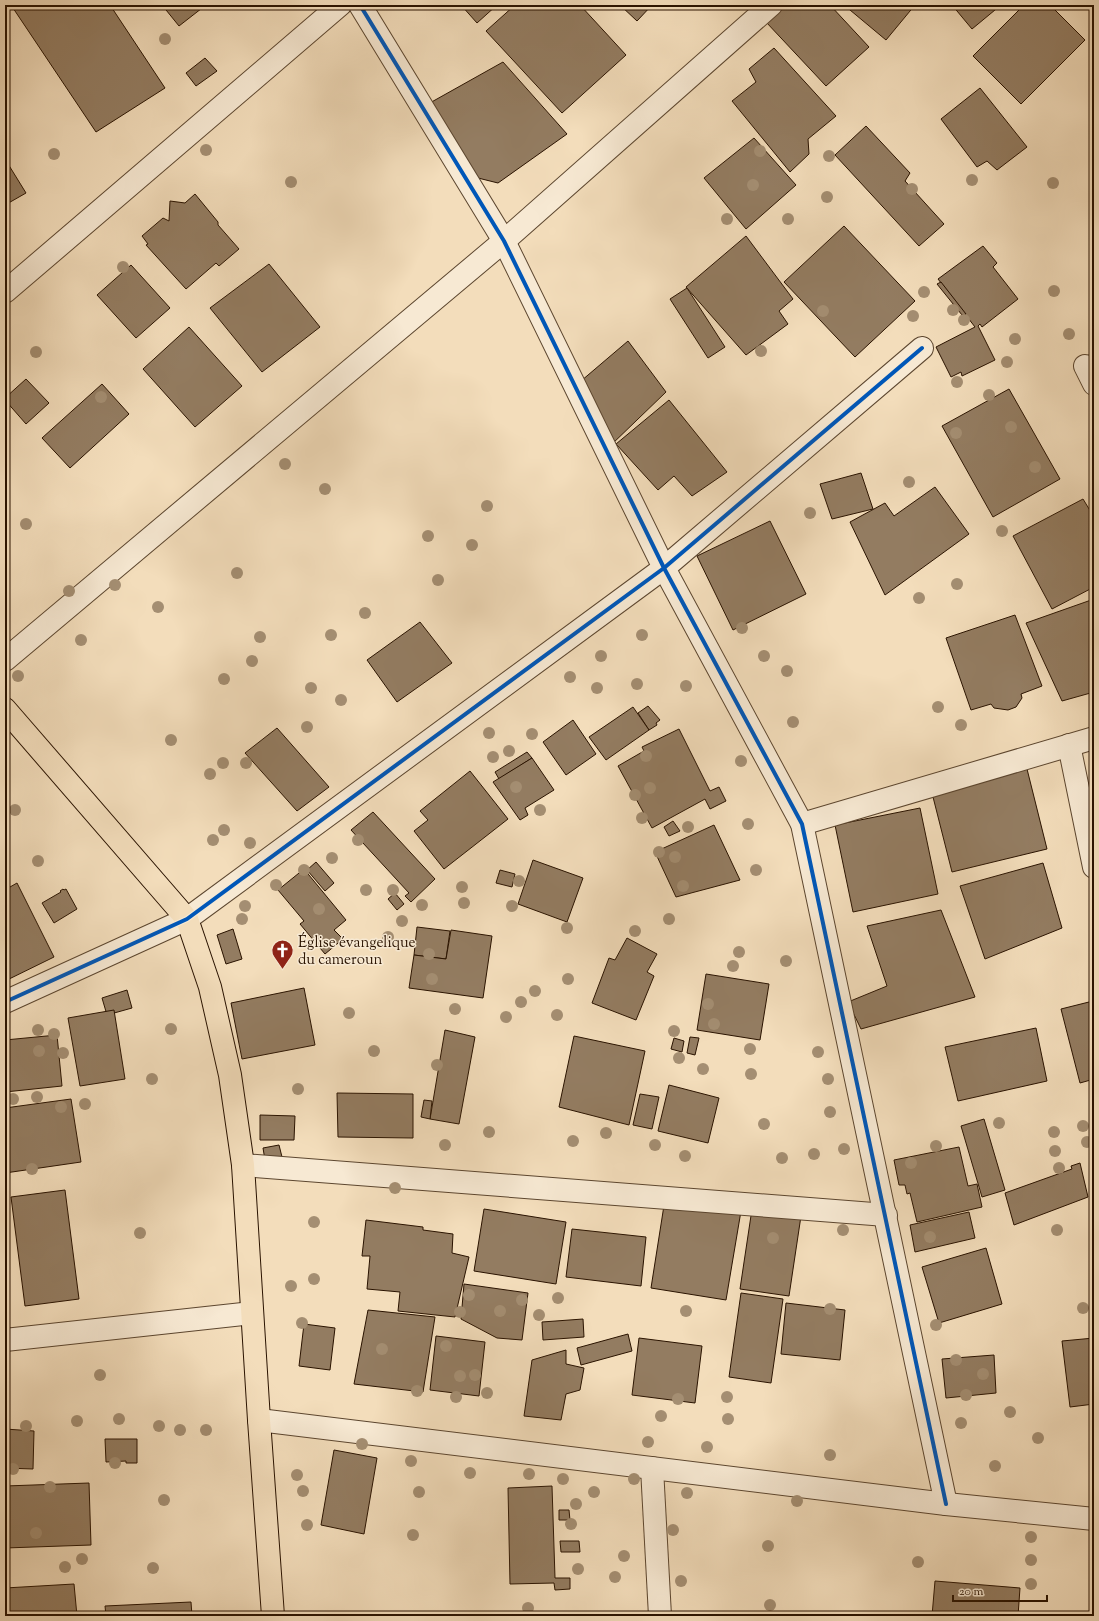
<svg xmlns="http://www.w3.org/2000/svg" width="1099" height="1621" viewBox="0 0 1099 1621" font-family="'Sorts Mill Goudy',serif">
	<style>
		.building { fill: #937c61; stroke: #2a1300 }
		.lines { fill: none; stroke-linecap: round; stroke-linejoin: round }
		.minor-casing { stroke: #5c462f; stroke-width: 24 }
		.major-casing { stroke: #2a1300; stroke-width: 24 }
		.minor { stroke: #f7e9d3; stroke-width: 22 }
		.major { stroke: #f3ddbb; stroke-width: 22 }
		.cycleway-casing { stroke: #f7e9d3; stroke-width: 6 }
		.cycleway { stroke: #0057b8; stroke-width: 4 }
		.tree { fill: #a48e72 }
		.labels { text-anchor: middle; stroke-width: 3; stroke-linejoin: round; paint-order: stroke }
		.poi-label { font-size: 15px; fill: #2a1300; stroke: #f7e9d3; text-anchor: start }
	</style>
	<rect width="100%" height="100%" fill="#f3ddbb"/>
	<filter id="stains"><feTurbulence type="fractalNoise" baseFrequency=".005" numOctaves="4"/><feColorMatrix values="0 0 0 0 .2 0 0 0 0 .09 0 0 0 0 .02 0 0 0 .5 -.17"/></filter>
	<radialGradient id="worn" r=".72"><stop offset=".6" stop-color="#630" stop-opacity="0"/><stop offset="1" stop-color="#630" stop-opacity=".3"/></radialGradient>
	<g class="building">
		<polygon points="17,5 110,5 165,88 96,132 13,8"/>
		<polygon points="162,5 206,5 179,26"/>
		<polygon points="461,5 497,5 477,23"/>
		<polygon points="515,5 580,5 626,55 562,113 486,31"/>
		<polygon points="620,5 652,5 637,21"/>
		<polygon points="785,5 830,5 869,47 826,86 766,22"/>
		<polygon points="844,5 915,5 886,40"/>
		<polygon points="952,5 1001,5 972,29"/>
		<polygon points="1024,5 1050,5 1085,40 1021,104 973,56"/>
		<polygon points="774,48 836,116 808,139 809,154 790,172 732,101 756,82 749,69"/>
		<polygon points="205,58 217,71 196,86 186,73"/>
		<polygon points="503,62 567,134 498,183 470,176 428,104"/>
		<polygon points="980,88 1027,147 997,170 987,161 977,167 941,119"/>
		<polygon points="866,126 910,173 905,181 944,224 919,246 835,155"/>
		<polygon points="754,138 796,185 746,229 704,178"/>
		<polygon points="5,159 26,193 5,205"/>
		<polygon points="195,194 218,222 218,225 239,249 219,266 216,263 186,289 146,245 148,244 142,236 163,218 169,221 170,201 185,203"/>
		<polygon points="844,226 915,301 855,357 784,282"/>
		<polygon points="746,236 793,299 779,311 788,324 746,355 686,287"/>
		<polygon points="983,246 997,263 993,267 1018,299 982,327 980,324 978,326 995,360 962,376 961,372 951,377 936,347 975,327 938,279"/>
		<polygon points="269,264 320,327 262,372 210,308"/>
		<polygon points="131,265 170,308 136,338 97,295"/>
		<polygon points="941,282 966,314 962,315 937,284"/>
		<polygon points="687,288 725,347 708,358 670,299"/>
		<polygon points="189,327 242,386 195,427 143,369"/>
		<polygon points="628,341 666,392 609,447 581,381"/>
		<polygon points="26,379 49,403 26,424 5,400 5,398"/>
		<polygon points="102,384 129,414 70,468 42,438"/>
		<polygon points="1009,389 1060,479 993,517 942,426"/>
		<polygon points="669,400 727,472 692,496 674,476 658,490 616,444"/>
		<polygon points="861,473 873,509 832,519 820,484"/>
		<polygon points="935,487 969,534 885,595 850,522 885,503 894,516"/>
		<polygon points="1083,499 1094,517 1094,587 1052,609 1013,536"/>
		<polygon points="770,521 806,594 733,630 697,556"/>
		<polygon points="1094,599 1094,692 1062,701 1026,623"/>
		<polygon points="1015,615 1042,686 1021,694 1022,698 1016,707 1008,710 994,708 991,704 971,710 946,638"/>
		<polygon points="420,622 452,663 397,702 367,660"/>
		<polygon points="648,706 660,720 656,723 657,725 649,730 638,713"/>
		<polygon points="633,707 649,730 606,760 589,737"/>
		<polygon points="573,720 596,754 566,775 543,742"/>
		<polygon points="277,728 329,787 297,811 245,753"/>
		<polygon points="679,729 710,791 719,787 726,801 710,809 705,799 652,828 618,766 644,751 642,747"/>
		<polygon points="527,752 532,758 499,779 495,772"/>
		<polygon points="532,758 554,790 525,808 528,815 520,820 493,782"/>
		<polygon points="1027,769 1047,849 952,872 932,793"/>
		<polygon points="470,771 508,819 444,869 414,831 428,820 420,811"/>
		<polygon points="920,808 938,894 853,912 835,825"/>
		<polygon points="373,812 435,879 411,902 405,896 409,893 351,830"/>
		<polygon points="673,821 680,831 669,836 664,827"/>
		<polygon points="714,825 740,880 676,897 655,852"/>
		<polygon points="533,860 583,878 567,922 518,904"/>
		<polygon points="316,862 334,883 325,891 307,870"/>
		<polygon points="1043,863 1062,928 985,959 960,886"/>
		<polygon points="304,869 346,920 334,930 343,939 325,954 300,924 304,921 278,890"/>
		<polygon points="500,870 515,874 512,887 496,883"/>
		<polygon points="17,883 54,957 5,981 5,887 9,885 10,887"/>
		<polygon points="63,889 64,890 66,889 77,909 54,923 42,903 61,892 60,891"/>
		<polygon points="395,893 404,904 397,910 388,899"/>
		<polygon points="941,910 975,997 861,1029 848,1002 887,986 867,926"/>
		<polygon points="417,927 450,931 446,959 414,955"/>
		<polygon points="233,929 242,959 226,964 217,935"/>
		<polygon points="451,930 492,936 483,998 409,988 414,955 446,959"/>
		<polygon points="627,938 657,954 647,972 654,976 636,1020 592,1003 609,958 615,960"/>
		<polygon points="706,974 769,984 760,1040 697,1030"/>
		<polygon points="304,988 315,1045 242,1059 231,1003"/>
		<polygon points="127,990 132,1008 107,1015 102,998"/>
		<polygon points="1093,1001 1094,1079 1080,1083 1061,1009"/>
		<polygon points="114,1010 125,1079 80,1086 68,1018"/>
		<polygon points="1036,1028 1047,1081 958,1101 945,1047"/>
		<polygon points="445,1030 475,1037 459,1124 430,1119"/>
		<polygon points="57,1035 62,1086 5,1092 5,1040"/>
		<polygon points="574,1036 645,1051 629,1125 559,1107"/>
		<polygon points="690,1037 699,1038 695,1055 687,1053"/>
		<polygon points="674,1038 684,1041 682,1052 671,1049"/>
		<polygon points="669,1085 719,1098 708,1143 658,1131"/>
		<polygon points="337,1093 413,1094 413,1138 338,1137"/>
		<polygon points="640,1094 659,1097 652,1129 633,1125"/>
		<polygon points="71,1099 81,1162 5,1173 5,1108"/>
		<polygon points="424,1100 432,1101 430,1119 421,1117"/>
		<polygon points="260,1115 295,1116 294,1140 260,1140"/>
		<polygon points="984,1119 1005,1190 982,1197 961,1126"/>
		<polygon points="279,1145 282,1157 265,1160 263,1148"/>
		<polygon points="959,1147 968,1186 977,1184 982,1207 917,1222 910,1193 907,1194 905,1185 899,1185 894,1160"/>
		<polygon points="1080,1163 1088,1197 1014,1225 1005,1193 1072,1169 1071,1166"/>
		<polygon points="65,1190 79,1299 25,1306 11,1197"/>
		<polygon points="665,1199 741,1211 726,1300 651,1288"/>
		<polygon points="484,1209 566,1222 556,1284 474,1271"/>
		<polygon points="752,1209 801,1216 789,1296 740,1289"/>
		<polygon points="969,1212 975,1238 915,1252 910,1225"/>
		<polygon points="366,1220 423,1227 423,1230 453,1234 452,1253 469,1257 455,1317 398,1311 400,1292 367,1289 370,1256 362,1256"/>
		<polygon points="572,1229 646,1237 641,1286 566,1277"/>
		<polygon points="986,1248 1002,1304 939,1323 922,1267"/>
		<polygon points="464,1284 528,1293 522,1340 497,1338 461,1319"/>
		<polygon points="741,1293 783,1299 771,1383 729,1377"/>
		<polygon points="786,1303 845,1310 840,1360 781,1354"/>
		<polygon points="368,1310 435,1317 423,1392 354,1384"/>
		<polygon points="583,1319 584,1337 543,1340 542,1322"/>
		<polygon points="304,1324 335,1328 330,1370 299,1366"/>
		<polygon points="628,1334 632,1351 581,1365 577,1348"/>
		<polygon points="436,1336 485,1342 479,1396 430,1390"/>
		<polygon points="639,1338 702,1346 695,1403 632,1395"/>
		<polygon points="1094,1338 1094,1404 1070,1407 1062,1341"/>
		<polygon points="566,1350 566,1364 584,1368 580,1390 566,1394 561,1420 524,1416 532,1360"/>
		<polygon points="994,1355 996,1393 946,1398 942,1359"/>
		<polygon points="5,1429 34,1431 33,1469 5,1468"/>
		<polygon points="105,1439 137,1439 137,1463 126,1463 126,1461 106,1462"/>
		<polygon points="334,1450 377,1458 364,1534 321,1525"/>
		<polygon points="89,1483 91,1545 5,1548 5,1486"/>
		<polygon points="552,1486 555,1578 570,1578 570,1589 555,1590 554,1583 510,1584 508,1488"/>
		<polygon points="559,1510 569,1510 570,1520 559,1520"/>
		<polygon points="560,1541 579,1541 580,1552 561,1552"/>
		<polygon points="935,1581 1020,1588 1018,1616 932,1616"/>
		<polygon points="74,1584 77,1616 5,1616 5,1588"/>
		<polygon points="191,1602 192,1616 106,1616 105,1606"/>
	</g>
	<g class="lines">
		<defs>
			<g id="minor">
				<polyline points="360,5 504,241 664,568 802,824 946,1504"/>
				<polyline points="5,292 340,5"/>
				<polyline points="1085,366 1094,384"/>
				<polyline points="5,660 504,241 771,5"/>
				<polyline points="1069,745 1094,867"/>
				<polyline points="802,824 1094,738"/>
				<polyline points="5,1002 187,919 664,568 922,348"/>
				<polyline points="243,1165 886,1215"/>
				<polyline points="5,1340 252,1313"/>
				<polyline points="259,1420 946,1504 1094,1519"/>
				<polyline points="652,1468 660,1616"/>
			</g>
			<polyline id="major" points="5,709 187,919 210,987 230,1075 243,1165 259,1420 273,1616"/>
		</defs>
		<use href="#minor" class="minor-casing"/>
		<use href="#major" class="major-casing"/>
		<use href="#minor" class="minor"/>
		<use href="#major" class="major"/>
		<defs>
			<g id="cycleway">
				<polyline points="360,5 504,241 664,568 802,824 946,1504"/>
				<polyline points="5,1002 187,919 664,568 922,348"/>
			</g>
		</defs>
		<use href="#cycleway" class="cycleway-casing"/>
		<use href="#cycleway" class="cycleway"/>
	</g>
	<g class="tree">
		<circle cx="165" cy="39" r="6"/>
		<circle cx="206" cy="150" r="6"/>
		<circle cx="760" cy="151" r="6"/>
		<circle cx="54" cy="154" r="6"/>
		<circle cx="829" cy="156" r="6"/>
		<circle cx="972" cy="180" r="6"/>
		<circle cx="291" cy="182" r="6"/>
		<circle cx="1053" cy="183" r="6"/>
		<circle cx="753" cy="185" r="6"/>
		<circle cx="912" cy="189" r="6"/>
		<circle cx="827" cy="197" r="6"/>
		<circle cx="727" cy="219" r="6"/>
		<circle cx="788" cy="219" r="6"/>
		<circle cx="123" cy="267" r="6"/>
		<circle cx="1054" cy="291" r="6"/>
		<circle cx="924" cy="292" r="6"/>
		<circle cx="953" cy="310" r="6"/>
		<circle cx="823" cy="311" r="6"/>
		<circle cx="913" cy="316" r="6"/>
		<circle cx="964" cy="320" r="6"/>
		<circle cx="1069" cy="334" r="6"/>
		<circle cx="1015" cy="339" r="6"/>
		<circle cx="761" cy="351" r="6"/>
		<circle cx="36" cy="352" r="6"/>
		<circle cx="1007" cy="362" r="6"/>
		<circle cx="957" cy="382" r="6"/>
		<circle cx="989" cy="395" r="6"/>
		<circle cx="101" cy="397" r="6"/>
		<circle cx="1011" cy="427" r="6"/>
		<circle cx="956" cy="433" r="6"/>
		<circle cx="285" cy="464" r="6"/>
		<circle cx="1035" cy="467" r="6"/>
		<circle cx="909" cy="482" r="6"/>
		<circle cx="325" cy="489" r="6"/>
		<circle cx="487" cy="506" r="6"/>
		<circle cx="810" cy="513" r="6"/>
		<circle cx="26" cy="524" r="6"/>
		<circle cx="1002" cy="531" r="6"/>
		<circle cx="428" cy="536" r="6"/>
		<circle cx="472" cy="545" r="6"/>
		<circle cx="237" cy="573" r="6"/>
		<circle cx="438" cy="580" r="6"/>
		<circle cx="957" cy="584" r="6"/>
		<circle cx="115" cy="585" r="6"/>
		<circle cx="69" cy="591" r="6"/>
		<circle cx="919" cy="598" r="6"/>
		<circle cx="158" cy="607" r="6"/>
		<circle cx="365" cy="613" r="6"/>
		<circle cx="742" cy="628" r="6"/>
		<circle cx="331" cy="635" r="6"/>
		<circle cx="642" cy="635" r="6"/>
		<circle cx="260" cy="637" r="6"/>
		<circle cx="81" cy="640" r="6"/>
		<circle cx="601" cy="656" r="6"/>
		<circle cx="764" cy="656" r="6"/>
		<circle cx="252" cy="661" r="6"/>
		<circle cx="787" cy="671" r="6"/>
		<circle cx="18" cy="676" r="6"/>
		<circle cx="570" cy="677" r="6"/>
		<circle cx="224" cy="679" r="6"/>
		<circle cx="637" cy="684" r="6"/>
		<circle cx="686" cy="686" r="6"/>
		<circle cx="311" cy="688" r="6"/>
		<circle cx="597" cy="688" r="6"/>
		<circle cx="341" cy="700" r="6"/>
		<circle cx="938" cy="707" r="6"/>
		<circle cx="793" cy="722" r="6"/>
		<circle cx="961" cy="725" r="6"/>
		<circle cx="307" cy="727" r="6"/>
		<circle cx="489" cy="733" r="6"/>
		<circle cx="532" cy="734" r="6"/>
		<circle cx="171" cy="740" r="6"/>
		<circle cx="509" cy="751" r="6"/>
		<circle cx="646" cy="756" r="6"/>
		<circle cx="493" cy="757" r="6"/>
		<circle cx="741" cy="761" r="6"/>
		<circle cx="223" cy="763" r="6"/>
		<circle cx="246" cy="763" r="6"/>
		<circle cx="210" cy="774" r="6"/>
		<circle cx="516" cy="787" r="6"/>
		<circle cx="650" cy="788" r="6"/>
		<circle cx="635" cy="795" r="6"/>
		<circle cx="15" cy="810" r="6"/>
		<circle cx="540" cy="810" r="6"/>
		<circle cx="642" cy="818" r="6"/>
		<circle cx="748" cy="824" r="6"/>
		<circle cx="688" cy="827" r="6"/>
		<circle cx="224" cy="830" r="6"/>
		<circle cx="213" cy="840" r="6"/>
		<circle cx="358" cy="840" r="6"/>
		<circle cx="250" cy="843" r="6"/>
		<circle cx="659" cy="852" r="6"/>
		<circle cx="675" cy="857" r="6"/>
		<circle cx="332" cy="858" r="6"/>
		<circle cx="38" cy="861" r="6"/>
		<circle cx="304" cy="870" r="6"/>
		<circle cx="756" cy="870" r="6"/>
		<circle cx="519" cy="881" r="6"/>
		<circle cx="276" cy="885" r="6"/>
		<circle cx="683" cy="886" r="6"/>
		<circle cx="462" cy="887" r="6"/>
		<circle cx="366" cy="890" r="6"/>
		<circle cx="393" cy="890" r="6"/>
		<circle cx="464" cy="903" r="6"/>
		<circle cx="422" cy="905" r="6"/>
		<circle cx="245" cy="906" r="6"/>
		<circle cx="512" cy="906" r="6"/>
		<circle cx="319" cy="909" r="6"/>
		<circle cx="242" cy="919" r="6"/>
		<circle cx="669" cy="919" r="6"/>
		<circle cx="402" cy="921" r="6"/>
		<circle cx="567" cy="928" r="6"/>
		<circle cx="635" cy="931" r="6"/>
		<circle cx="388" cy="937" r="6"/>
		<circle cx="739" cy="952" r="6"/>
		<circle cx="429" cy="954" r="6"/>
		<circle cx="786" cy="961" r="6"/>
		<circle cx="733" cy="966" r="6"/>
		<circle cx="432" cy="979" r="6"/>
		<circle cx="568" cy="979" r="6"/>
		<circle cx="535" cy="991" r="6"/>
		<circle cx="521" cy="1002" r="6"/>
		<circle cx="708" cy="1004" r="6"/>
		<circle cx="455" cy="1009" r="6"/>
		<circle cx="349" cy="1013" r="6"/>
		<circle cx="557" cy="1015" r="6"/>
		<circle cx="506" cy="1017" r="6"/>
		<circle cx="714" cy="1024" r="6"/>
		<circle cx="171" cy="1029" r="6"/>
		<circle cx="38" cy="1030" r="6"/>
		<circle cx="674" cy="1031" r="6"/>
		<circle cx="54" cy="1034" r="6"/>
		<circle cx="750" cy="1049" r="6"/>
		<circle cx="39" cy="1051" r="6"/>
		<circle cx="374" cy="1051" r="6"/>
		<circle cx="818" cy="1052" r="6"/>
		<circle cx="63" cy="1053" r="6"/>
		<circle cx="679" cy="1058" r="6"/>
		<circle cx="437" cy="1065" r="6"/>
		<circle cx="703" cy="1069" r="6"/>
		<circle cx="751" cy="1074" r="6"/>
		<circle cx="152" cy="1079" r="6"/>
		<circle cx="828" cy="1079" r="6"/>
		<circle cx="298" cy="1089" r="6"/>
		<circle cx="37" cy="1097" r="6"/>
		<circle cx="13" cy="1099" r="6"/>
		<circle cx="85" cy="1104" r="6"/>
		<circle cx="61" cy="1107" r="6"/>
		<circle cx="830" cy="1112" r="6"/>
		<circle cx="999" cy="1123" r="6"/>
		<circle cx="764" cy="1124" r="6"/>
		<circle cx="1083" cy="1126" r="6"/>
		<circle cx="489" cy="1132" r="6"/>
		<circle cx="1054" cy="1132" r="6"/>
		<circle cx="606" cy="1133" r="6"/>
		<circle cx="573" cy="1141" r="6"/>
		<circle cx="1087" cy="1142" r="6"/>
		<circle cx="445" cy="1145" r="6"/>
		<circle cx="655" cy="1145" r="6"/>
		<circle cx="936" cy="1146" r="6"/>
		<circle cx="844" cy="1149" r="6"/>
		<circle cx="1055" cy="1151" r="6"/>
		<circle cx="814" cy="1154" r="6"/>
		<circle cx="685" cy="1156" r="6"/>
		<circle cx="782" cy="1158" r="6"/>
		<circle cx="911" cy="1163" r="6"/>
		<circle cx="1059" cy="1168" r="6"/>
		<circle cx="32" cy="1169" r="6"/>
		<circle cx="395" cy="1188" r="6"/>
		<circle cx="314" cy="1222" r="6"/>
		<circle cx="843" cy="1230" r="6"/>
		<circle cx="1057" cy="1230" r="6"/>
		<circle cx="140" cy="1233" r="6"/>
		<circle cx="930" cy="1237" r="6"/>
		<circle cx="773" cy="1238" r="6"/>
		<circle cx="314" cy="1279" r="6"/>
		<circle cx="291" cy="1286" r="6"/>
		<circle cx="469" cy="1295" r="6"/>
		<circle cx="558" cy="1298" r="6"/>
		<circle cx="522" cy="1300" r="6"/>
		<circle cx="1083" cy="1308" r="6"/>
		<circle cx="830" cy="1309" r="6"/>
		<circle cx="500" cy="1311" r="6"/>
		<circle cx="686" cy="1311" r="6"/>
		<circle cx="460" cy="1312" r="6"/>
		<circle cx="539" cy="1315" r="6"/>
		<circle cx="302" cy="1323" r="6"/>
		<circle cx="936" cy="1325" r="6"/>
		<circle cx="446" cy="1346" r="6"/>
		<circle cx="382" cy="1349" r="6"/>
		<circle cx="956" cy="1360" r="6"/>
		<circle cx="983" cy="1374" r="6"/>
		<circle cx="100" cy="1375" r="6"/>
		<circle cx="475" cy="1375" r="6"/>
		<circle cx="460" cy="1376" r="6"/>
		<circle cx="417" cy="1391" r="6"/>
		<circle cx="487" cy="1393" r="6"/>
		<circle cx="966" cy="1395" r="6"/>
		<circle cx="456" cy="1397" r="6"/>
		<circle cx="727" cy="1397" r="6"/>
		<circle cx="678" cy="1399" r="6"/>
		<circle cx="1010" cy="1412" r="6"/>
		<circle cx="661" cy="1416" r="6"/>
		<circle cx="119" cy="1419" r="6"/>
		<circle cx="728" cy="1419" r="6"/>
		<circle cx="77" cy="1421" r="6"/>
		<circle cx="961" cy="1423" r="6"/>
		<circle cx="26" cy="1426" r="6"/>
		<circle cx="159" cy="1426" r="6"/>
		<circle cx="180" cy="1430" r="6"/>
		<circle cx="206" cy="1430" r="6"/>
		<circle cx="1038" cy="1438" r="6"/>
		<circle cx="648" cy="1442" r="6"/>
		<circle cx="362" cy="1444" r="6"/>
		<circle cx="707" cy="1447" r="6"/>
		<circle cx="830" cy="1455" r="6"/>
		<circle cx="411" cy="1461" r="6"/>
		<circle cx="115" cy="1463" r="6"/>
		<circle cx="995" cy="1466" r="6"/>
		<circle cx="13" cy="1469" r="6"/>
		<circle cx="470" cy="1473" r="6"/>
		<circle cx="529" cy="1474" r="6"/>
		<circle cx="297" cy="1475" r="6"/>
		<circle cx="563" cy="1479" r="6"/>
		<circle cx="634" cy="1479" r="6"/>
		<circle cx="50" cy="1487" r="6"/>
		<circle cx="303" cy="1491" r="6"/>
		<circle cx="419" cy="1492" r="6"/>
		<circle cx="594" cy="1492" r="6"/>
		<circle cx="687" cy="1493" r="6"/>
		<circle cx="164" cy="1500" r="6"/>
		<circle cx="797" cy="1501" r="6"/>
		<circle cx="576" cy="1504" r="6"/>
		<circle cx="571" cy="1524" r="6"/>
		<circle cx="307" cy="1525" r="6"/>
		<circle cx="673" cy="1530" r="6"/>
		<circle cx="36" cy="1533" r="6"/>
		<circle cx="413" cy="1535" r="6"/>
		<circle cx="1031" cy="1537" r="6"/>
		<circle cx="768" cy="1546" r="6"/>
		<circle cx="624" cy="1556" r="6"/>
		<circle cx="82" cy="1559" r="6"/>
		<circle cx="1031" cy="1560" r="6"/>
		<circle cx="918" cy="1562" r="6"/>
		<circle cx="65" cy="1567" r="6"/>
		<circle cx="153" cy="1568" r="6"/>
		<circle cx="578" cy="1569" r="6"/>
		<circle cx="615" cy="1577" r="6"/>
		<circle cx="681" cy="1581" r="6"/>
		<circle cx="1031" cy="1584" r="6"/>
		<circle cx="770" cy="1605" r="6"/>
		<circle cx="528" cy="1608" r="6"/>
	</g>
	<defs>
		<symbol id="church-pin" viewBox="-11 -11 22 30"><path d="M0 17L-7.5 6A9.5 9.5 0 1 1 7.5 6Z" fill="#8f2418" stroke="#f7e9d3"/><path d="M-1.2-6h2.4v3.5h3.3v2.4h-3.3V6h-2.4V-.1h-3.3v-2.4h3.3Z" fill="#fff"/></symbol>
	</defs>
	<g fill-rule="evenodd">
		<use href="#church-pin" x="270" y="938" width="25" height="34"/>
	</g>
	<g class="labels">
		<g class="poi-label">
			<text x="298" y="947">Église évangelique<tspan x="298" dy="17">du cameroun</tspan></text>
		</g>
	</g>
	<rect width="1099" height="1621" fill="none" stroke="#f3ddbb" stroke-width="20"/>
	<rect x="6" y="6" width="1087" height="1609" fill="none" stroke="#2a1300" stroke-width="2"/>
	<rect x="10" y="10" width="1079" height="1601" fill="none" stroke="#2a1300"/>
	<path d="M953 1595v6h94v-6" fill="none" stroke="#2a1300" stroke-width="2"/>
	<text x="959" y="1595" font-size="12" fill="#2a1300" stroke="#f7e9d3" stroke-width="3" paint-order="stroke">20 m</text>
	<rect width="100%" height="100%" filter="url(#stains)"/>
	<rect width="100%" height="100%" fill="url(#worn)"/>
</svg>
